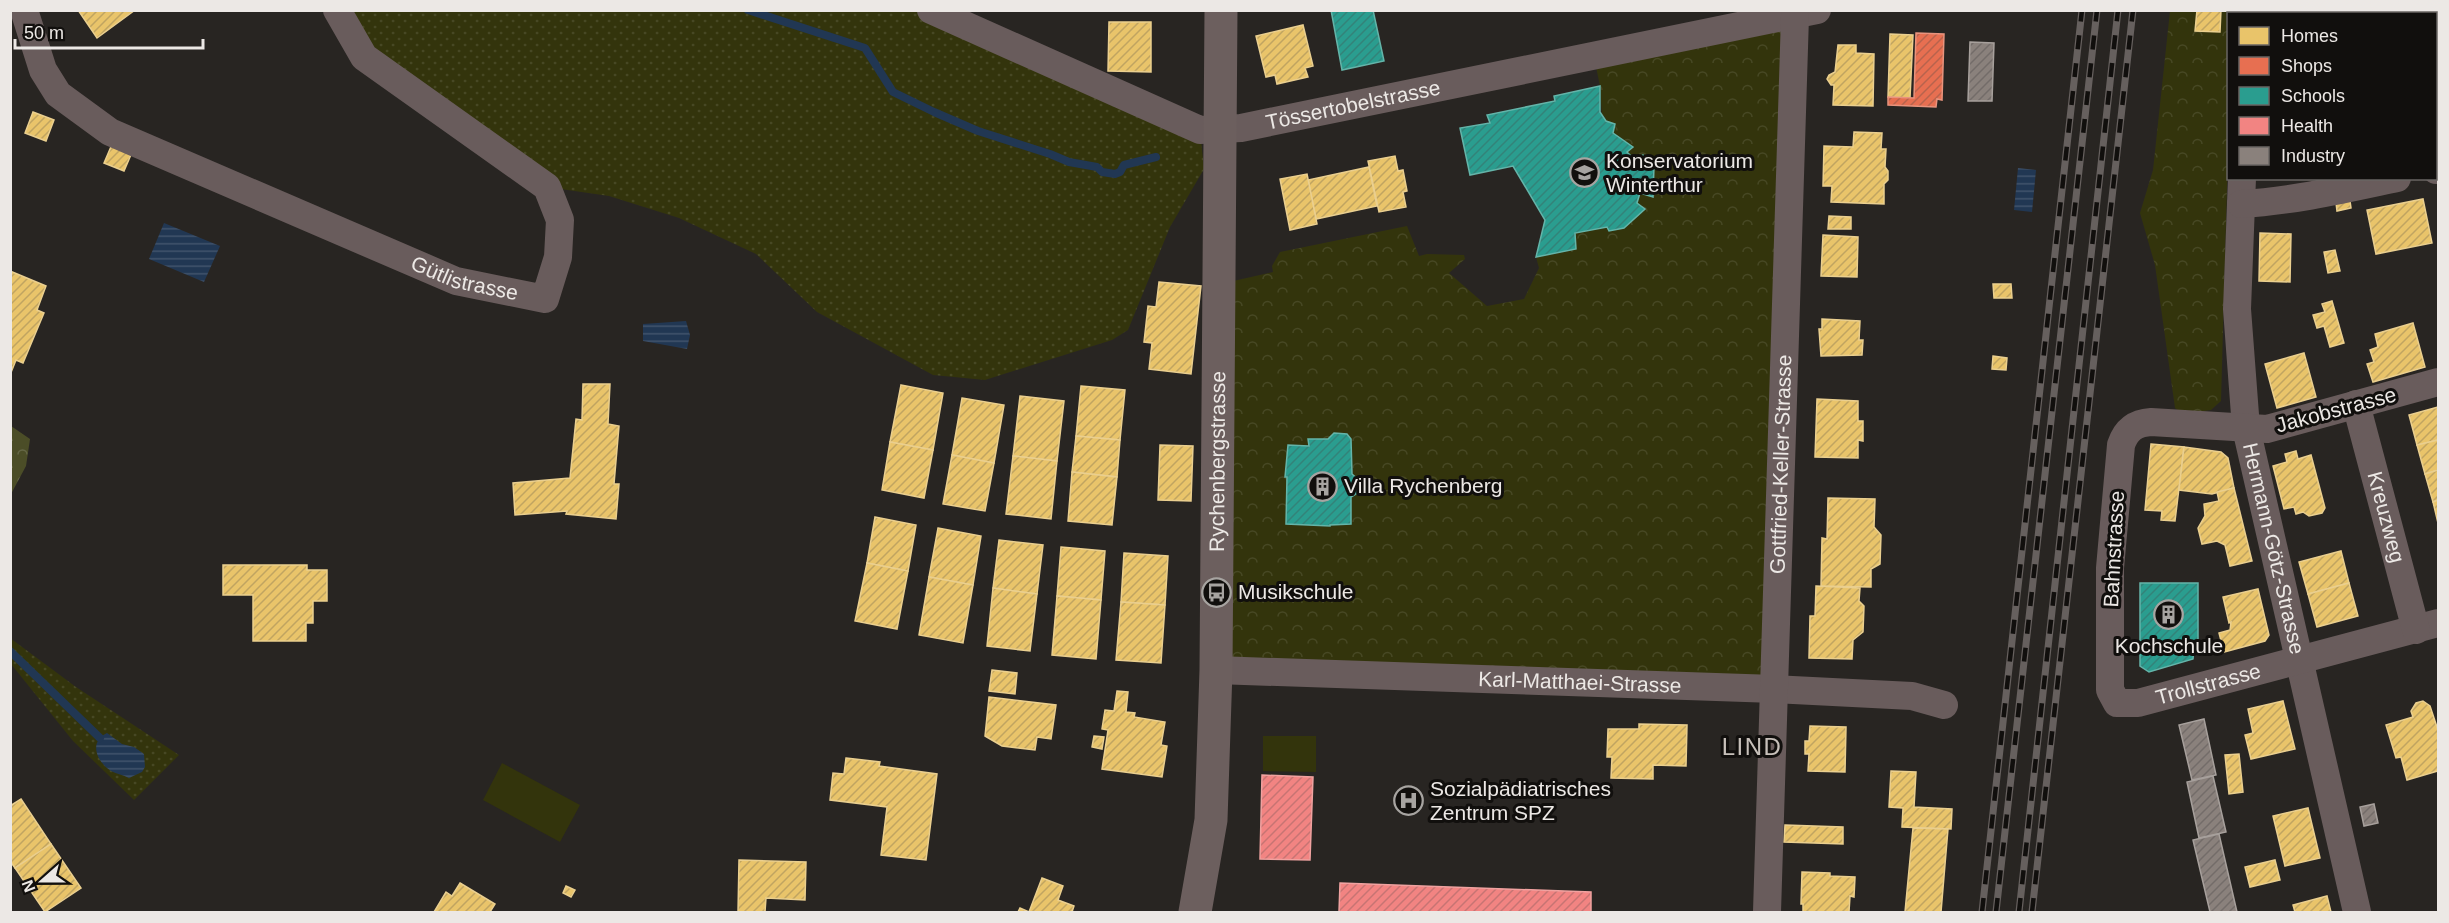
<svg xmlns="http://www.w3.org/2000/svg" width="2449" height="923" viewBox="0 0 2449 923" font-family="Arial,sans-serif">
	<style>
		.grass { fill: url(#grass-dots) }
		.forest { fill: url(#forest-crowns) }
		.park { fill: url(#park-crowns) }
		.pitch { fill: #33340c }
		.water { fill: url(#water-rules) }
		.homes { fill: url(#homes-hatch); stroke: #eacf8f; stroke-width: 1.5 }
		.shops { fill: url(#shops-hatch); stroke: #e8937d; stroke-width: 1.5 }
		.schools { fill: url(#schools-hatch); stroke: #64b4a9; stroke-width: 1.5 }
		.health { fill: url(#health-hatch); stroke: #f0a2a0; stroke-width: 1.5 }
		.industry { fill: url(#industry-hatch); stroke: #a7a09c; stroke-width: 1.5 }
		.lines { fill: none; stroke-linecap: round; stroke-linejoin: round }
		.stream { stroke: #213753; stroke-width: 8 }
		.street { stroke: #695c5c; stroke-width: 28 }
		.secondary { stroke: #6c5f5e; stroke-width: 33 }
		.rail-casing { stroke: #66605e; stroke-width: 7 }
		.rail { stroke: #110f0d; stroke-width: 4.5; stroke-dasharray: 14; stroke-linecap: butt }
		.labels { text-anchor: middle; stroke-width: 6; stroke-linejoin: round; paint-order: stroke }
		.street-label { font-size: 21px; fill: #ece8e5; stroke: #110f0d }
		.poi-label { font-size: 21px; fill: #ece8e5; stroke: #110f0d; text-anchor: start }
		.quarter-label { font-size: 24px; letter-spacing: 1.5px; fill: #c7c0ba; stroke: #110f0d }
	</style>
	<defs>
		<pattern id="grass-dots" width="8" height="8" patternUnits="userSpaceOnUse" patternTransform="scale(1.5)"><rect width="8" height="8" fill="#33340c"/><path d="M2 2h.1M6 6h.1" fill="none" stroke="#474824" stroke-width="1.8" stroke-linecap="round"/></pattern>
		<pattern id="forest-crowns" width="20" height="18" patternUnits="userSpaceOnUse" patternTransform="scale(1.5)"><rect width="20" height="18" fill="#4b4d27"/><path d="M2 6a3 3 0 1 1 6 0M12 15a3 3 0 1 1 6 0" fill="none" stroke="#656746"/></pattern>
		<pattern id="park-crowns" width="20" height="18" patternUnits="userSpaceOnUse" patternTransform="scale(1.5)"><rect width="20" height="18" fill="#33340c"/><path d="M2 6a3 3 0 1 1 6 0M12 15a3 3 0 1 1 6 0" fill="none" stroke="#474824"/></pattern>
		<pattern id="water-rules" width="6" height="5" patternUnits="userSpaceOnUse" patternTransform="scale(1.5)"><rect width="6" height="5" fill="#213753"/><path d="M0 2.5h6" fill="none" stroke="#41546c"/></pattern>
		<pattern id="homes-hatch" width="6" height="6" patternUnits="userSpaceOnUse" patternTransform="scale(1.5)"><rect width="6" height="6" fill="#e9c46a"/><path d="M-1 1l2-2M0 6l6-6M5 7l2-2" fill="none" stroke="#c0a461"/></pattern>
		<pattern id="shops-hatch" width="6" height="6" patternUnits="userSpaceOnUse" patternTransform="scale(1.5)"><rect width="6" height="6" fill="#e76f51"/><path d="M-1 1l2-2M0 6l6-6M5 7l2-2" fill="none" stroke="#b7634d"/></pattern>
		<pattern id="schools-hatch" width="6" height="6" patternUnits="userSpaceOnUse" patternTransform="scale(1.5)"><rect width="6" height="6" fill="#2a9d8f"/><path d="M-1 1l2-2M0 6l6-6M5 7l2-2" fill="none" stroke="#338379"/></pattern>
		<pattern id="health-hatch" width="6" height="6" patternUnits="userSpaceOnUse" patternTransform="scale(1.5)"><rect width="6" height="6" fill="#f28482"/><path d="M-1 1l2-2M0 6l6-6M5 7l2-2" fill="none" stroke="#c77473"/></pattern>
		<pattern id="industry-hatch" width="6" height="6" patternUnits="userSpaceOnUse" patternTransform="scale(1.5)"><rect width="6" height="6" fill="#8a817c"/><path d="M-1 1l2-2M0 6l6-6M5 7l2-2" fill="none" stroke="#736c69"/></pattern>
	</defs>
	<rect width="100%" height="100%" fill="#282522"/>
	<g class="grass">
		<polygon points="337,11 931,11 1200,130 1204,169 1170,227 1128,330 1112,340 985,380 933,375 817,312 756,254 679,218 609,196 547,187 364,57"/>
		<polygon points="10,638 76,687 179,755 134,800 73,741 11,664"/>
	</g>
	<polygon class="forest" points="11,426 30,439 26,466 11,494"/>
	<g class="park">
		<polygon points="2170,11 2235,11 2235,13 2228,14 2228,152 2221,401 2211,410 2183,414 2175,408 2155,265 2140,213 2153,170"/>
		<polygon points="1795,16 1775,689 1216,670 1220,284 1273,272 1272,266 1280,252 1407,226 1419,256 1427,254 1464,255 1465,259 1449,273 1487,306 1524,299 1539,268 1536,257 1576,249 1575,233 1607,227 1609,231 1624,228 1640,193 1653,197 1654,167 1648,168 1643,155 1634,159 1627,152 1633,147 1613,133 1615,124 1606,121 1604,116 1602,116 1600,86 1594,57"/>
	</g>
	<g class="pitch">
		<polygon points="1263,736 1316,736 1316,772 1263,771"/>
		<polygon points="502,763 580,805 560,842 483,800"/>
	</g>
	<g class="water">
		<polygon points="2018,168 2036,170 2032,212 2014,210"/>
		<polygon points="164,223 220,246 204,282 149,259"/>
		<polygon points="686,321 690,335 687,349 643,341 643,324"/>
		<path d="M107,733l15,11 12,3 10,7 1,13 -3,5 -13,6c-6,-3 -12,-4 -18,-7 -14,-9 -23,-29 -4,-38z"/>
	</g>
	<g class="homes">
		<polygon points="78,10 135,10 97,38"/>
		<polygon points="2197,10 2221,10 2220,32 2195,31"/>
		<polygon points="2393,10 2434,10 2434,14 2394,14"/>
		<polygon points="2436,19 2438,32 2438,40 2436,41"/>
		<polygon points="1109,22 1151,22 1151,72 1108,71"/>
		<polygon points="1303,25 1313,66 1305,68 1308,77 1277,84 1275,75 1266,77 1256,36"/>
		<polygon points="1890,34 1913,35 1910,98 1888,97"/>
		<polygon points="1838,45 1856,45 1856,53 1874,54 1873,106 1833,105 1834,85 1831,85 1827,79 1829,75 1835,72"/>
		<polygon points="33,112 54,120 46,141 25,133"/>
		<polygon points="1854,132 1882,133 1881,149 1886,149 1885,167 1888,171 1888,180 1884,184 1884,204 1831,202 1832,186 1823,186 1824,146 1853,147"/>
		<polygon points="113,142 133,150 124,171 104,163"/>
		<polygon points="1395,156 1398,171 1403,170 1407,191 1403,192 1406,207 1379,212 1368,161"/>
		<polygon points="1369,167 1377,206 1316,219 1308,180"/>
		<polygon points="1307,174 1317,224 1290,230 1280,179"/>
		<polygon points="2423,199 2432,243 2376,254 2367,210"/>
		<polygon points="2350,201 2351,208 2337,211 2336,203"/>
		<polygon points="1829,216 1851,217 1851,229 1828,229"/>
		<polygon points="2260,233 2291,234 2290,282 2259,281"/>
		<polygon points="1823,235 1858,237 1857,277 1821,276"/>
		<polygon points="2335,250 2340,271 2328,273 2324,252"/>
		<polygon points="10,271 46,286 37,310 44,313 23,363 16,360 10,375"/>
		<polygon points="1159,282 1201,286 1191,374 1149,369 1152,343 1144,342 1148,306 1156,307"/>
		<polygon points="1993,284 2011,284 2012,298 1994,298"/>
		<polygon points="2332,301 2344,343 2330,347 2324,326 2317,328 2313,315 2325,312 2322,304"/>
		<polygon points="1822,319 1860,321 1859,340 1863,340 1862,355 1821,356 1819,329 1822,329"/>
		<polygon points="2413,323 2425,367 2373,382 2367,364 2374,362 2370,350 2378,347 2375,334"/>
		<polygon points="2304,353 2316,397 2277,408 2265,364"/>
		<polygon points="1993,356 2007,358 2006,370 1992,369"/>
		<polygon points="583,384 610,384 608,424 619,426 614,484 619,484 616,519 566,514 567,511 515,515 513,483 570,478 576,419 582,420"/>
		<polygon points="901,385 943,393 933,450 890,442"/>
		<polygon points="1081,386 1125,390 1120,440 1076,436"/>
		<polygon points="1020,396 1064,401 1057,461 1013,456"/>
		<polygon points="962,398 1004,405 994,463 952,455"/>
		<polygon points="1817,399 1858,401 1858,421 1863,421 1863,441 1858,440 1858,458 1815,457"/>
		<polygon points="2438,407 2438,440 2417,445 2409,415"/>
		<polygon points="1076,436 1120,440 1117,477 1072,472"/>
		<polygon points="2438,440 2438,470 2425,474 2417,445"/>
		<polygon points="890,442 933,450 924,498 882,490"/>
		<polygon points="2151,444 2184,447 2175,521 2161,520 2162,511 2145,510"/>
		<polygon points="1160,445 1193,446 1191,501 1158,500"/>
		<polygon points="2184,447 2221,452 2228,458 2234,488 2212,494 2179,490"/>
		<polygon points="2296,451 2298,459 2311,455 2325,508 2322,513 2309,516 2303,512 2296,514 2294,507 2284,509 2273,466 2287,462 2285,454"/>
		<polygon points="952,455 994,463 985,511 943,504"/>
		<polygon points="1013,456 1057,461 1051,519 1006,514"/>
		<polygon points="2438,470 2438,500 2433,502 2425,474"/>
		<polygon points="1072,472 1117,477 1112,525 1068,521"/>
		<polygon points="2234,488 2252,561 2230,566 2225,545 2217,541 2202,544 2198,528 2205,516 2204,504 2219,501 2217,492"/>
		<polygon points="1828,498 1875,499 1874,527 1881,535 1880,564 1871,569 1871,587 1821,586 1822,538 1827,539"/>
		<polygon points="2438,500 2438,523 2433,502"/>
		<polygon points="875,517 916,525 908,571 867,563"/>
		<polygon points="938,528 981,536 973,585 929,577"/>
		<polygon points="999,540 1043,545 1037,594 993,588"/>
		<polygon points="1061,547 1105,551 1101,600 1057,596"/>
		<polygon points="2341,551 2349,583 2308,594 2299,562"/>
		<polygon points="1124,553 1168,556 1165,605 1121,602"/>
		<polygon points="867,563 908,571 897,629 855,621"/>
		<polygon points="223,565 307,565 307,570 327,570 327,601 313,601 313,623 306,623 306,641 253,641 253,595 223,595"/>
		<polygon points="929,577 973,585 963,643 919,635"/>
		<polygon points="2349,583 2358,616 2317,627 2308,594"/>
		<polygon points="1816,586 1860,588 1859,601 1864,606 1863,632 1853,640 1852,659 1809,658 1810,616 1815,616"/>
		<polygon points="993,588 1037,594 1030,651 987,646"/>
		<polygon points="2258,589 2269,635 2265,641 2224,652 2219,633 2230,630 2231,622 2229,623 2223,597"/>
		<polygon points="1057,596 1101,600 1096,659 1052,655"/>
		<polygon points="1121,602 1165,605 1161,663 1116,660"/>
		<polygon points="992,670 1017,673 1015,694 989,691"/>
		<polygon points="1117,691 1128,692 1126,712 1135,713 1134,717 1165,722 1161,745 1167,746 1162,777 1102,769 1108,730 1102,729 1105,710 1114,711"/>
		<polygon points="989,697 1056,705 1051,739 1037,737 1035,750 1002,746 985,736"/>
		<polygon points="2283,701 2295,749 2251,759 2245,735 2253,733 2248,709"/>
		<polygon points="2423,701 2430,706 2438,730 2438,771 2407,780 2401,757 2396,758 2386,725 2413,717 2411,711 2416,703"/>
		<polygon points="1639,724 1687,725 1686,766 1653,765 1653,779 1611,778 1612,757 1607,757 1608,729 1639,729"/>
		<polygon points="1810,726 1846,727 1845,772 1808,771 1809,754 1805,754 1805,741 1809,741"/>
		<polygon points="1094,736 1104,737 1102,749 1092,747"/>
		<polygon points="2239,754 2243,792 2229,794 2225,755"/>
		<polygon points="846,758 880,762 879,766 937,774 926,860 881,855 887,807 830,800 833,773 844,774"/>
		<polygon points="1891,771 1916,772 1914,807 1952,809 1951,829 1902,827 1903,808 1889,807"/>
		<polygon points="21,799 51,844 15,868 10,861 10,806"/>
		<polygon points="2308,808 2320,858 2285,866 2273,816"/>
		<polygon points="1785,825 1843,827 1843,844 1784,842"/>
		<polygon points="1913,828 1948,829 1941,912 1905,912"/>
		<polygon points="51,844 81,888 45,912 15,868"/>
		<polygon points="739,860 806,862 805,900 766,898 765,912 738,912"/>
		<polygon points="2275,860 2280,880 2250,887 2245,867"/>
		<polygon points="1802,872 1830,873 1830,876 1855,877 1854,897 1850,896 1849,912 1803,912 1803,904 1801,904"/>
		<polygon points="1042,878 1063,886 1058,900 1074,906 1072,912 1018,912 1020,908 1029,912"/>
		<polygon points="460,883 495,904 490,912 434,912 446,892 452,896"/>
		<polygon points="566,886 575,890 571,897 563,893"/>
		<polygon points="2327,896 2331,912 2295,912 2293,905"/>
	</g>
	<polygon class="shops" points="1916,33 1944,34 1942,100 1937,99 1936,107 1888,105 1888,97 1914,98"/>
	<g class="schools">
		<polygon points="1331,10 1373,10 1384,61 1342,70"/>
		<polygon points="1600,86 1600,112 1606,121 1615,124 1613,133 1633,147 1627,152 1634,159 1643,155 1648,168 1654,166 1653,197 1640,193 1637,203 1645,209 1624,228 1609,231 1607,227 1575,233 1576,249 1536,257 1545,220 1513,166 1470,175 1460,128 1490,123 1487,115 1555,101 1554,96"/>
		<polygon points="1334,433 1347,434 1351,439 1352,474 1359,480 1359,492 1351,497 1351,524 1330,525 1330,526 1286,524 1287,477 1285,477 1288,445 1309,446 1308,439 1328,439"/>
		<polygon points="2140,583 2198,583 2198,647 2194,647 2193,659 2149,672 2140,666"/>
	</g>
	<g class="health">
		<polygon points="1262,775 1313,777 1310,860 1260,859"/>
		<polygon points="1340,883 1591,892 1591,912 1339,912"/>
	</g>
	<g class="industry">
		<polygon points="1970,42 1994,43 1992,101 1968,101"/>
		<polygon points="2204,719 2216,775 2192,780 2179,725"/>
		<polygon points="2213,776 2226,832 2199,838 2187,782"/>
		<polygon points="2374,804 2378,823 2364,826 2360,807"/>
		<polygon points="2219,834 2237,912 2210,912 2193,840"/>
	</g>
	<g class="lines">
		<g class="stream">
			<polyline points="748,10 865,48 893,92 934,112 978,131 1050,154 1069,162 1097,167 1102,172 1115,174 1120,172 1124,165 1156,157"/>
			<polyline points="10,651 100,738"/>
		</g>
		<g class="street">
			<path id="s1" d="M24,10l19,60 15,24 52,38 346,149 89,18 13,-42 2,-37 -13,-33 -183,-130 -27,-47"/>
			<path id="s2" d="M931,10l269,120 41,-2 576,-118"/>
			<polyline points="2246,14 2247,10"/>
			<polyline points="2436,170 2438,170"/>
			<path id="s3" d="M2242,178l-5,131 9,119 111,484"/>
			<path d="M2241,204c53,-3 104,-15 156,-26"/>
			<path id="s4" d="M2438,382l-171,47 -116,-7c-16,1 -25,8 -30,23l-11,123v122l7,13h21l300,-80"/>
			<path id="s5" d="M2356,404l60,226"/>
			<path id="s6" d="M1216,670l559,19 137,7 32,9"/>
			<path id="s7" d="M1767,912l28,-896"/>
		</g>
		<path class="secondary" id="s8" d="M1195,912l16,-92 5,-150 5,-660"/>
		<defs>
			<g id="rail">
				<polyline points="1982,912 2082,10"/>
				<polyline points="1996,912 2097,10"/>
				<polyline points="2019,912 2118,10"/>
				<polyline points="2032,912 2133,10"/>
			</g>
		</defs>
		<use href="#rail" class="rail-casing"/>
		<use href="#rail" class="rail"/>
	</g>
	<defs>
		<symbol id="school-ring" viewBox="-11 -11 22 22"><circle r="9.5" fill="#110f0d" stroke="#a7a4a1" stroke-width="1.5"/><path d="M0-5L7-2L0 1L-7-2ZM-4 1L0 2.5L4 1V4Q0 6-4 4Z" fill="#a7a4a1"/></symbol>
		<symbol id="building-ring" viewBox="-11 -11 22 22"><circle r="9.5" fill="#110f0d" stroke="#a7a4a1" stroke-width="1.5"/><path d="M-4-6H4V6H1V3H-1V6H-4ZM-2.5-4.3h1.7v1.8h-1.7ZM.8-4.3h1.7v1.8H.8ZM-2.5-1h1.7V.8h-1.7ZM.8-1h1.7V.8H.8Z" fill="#a7a4a1"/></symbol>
		<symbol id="bus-ring" viewBox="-11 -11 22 22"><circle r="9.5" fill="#110f0d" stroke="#a7a4a1" stroke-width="1.5"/><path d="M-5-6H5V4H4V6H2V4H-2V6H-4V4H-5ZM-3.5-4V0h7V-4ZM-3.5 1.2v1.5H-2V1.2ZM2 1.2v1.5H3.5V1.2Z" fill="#a7a4a1"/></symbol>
		<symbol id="hospital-ring" viewBox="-11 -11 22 22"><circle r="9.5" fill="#110f0d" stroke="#a7a4a1" stroke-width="1.5"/><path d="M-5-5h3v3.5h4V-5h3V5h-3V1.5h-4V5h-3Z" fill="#a7a4a1"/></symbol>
	</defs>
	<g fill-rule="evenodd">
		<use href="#school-ring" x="1568" y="156" width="33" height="33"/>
		<use href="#building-ring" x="1306" y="470" width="33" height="33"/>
		<use href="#bus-ring" x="1200" y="576" width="33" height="33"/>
		<use href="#building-ring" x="2152" y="598" width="33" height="33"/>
		<use href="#hospital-ring" x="1392" y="784" width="33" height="33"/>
	</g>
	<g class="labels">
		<g class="street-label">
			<text dy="7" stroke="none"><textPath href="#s2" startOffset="450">Tössertobelstrasse</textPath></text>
			<text dy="7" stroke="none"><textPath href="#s1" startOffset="540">Gütlistrasse</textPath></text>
			<text transform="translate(2336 410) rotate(-15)" y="7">Jakobstrasse</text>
			<text dy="7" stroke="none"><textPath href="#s8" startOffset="452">Rychenbergstrasse</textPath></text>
			<text dy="7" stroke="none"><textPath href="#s7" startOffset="448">Gottfried-Keller-Strasse</textPath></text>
			<text dy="7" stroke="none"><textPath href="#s5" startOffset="117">Kreuzweg</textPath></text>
			<text dy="7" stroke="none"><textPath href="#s3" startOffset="374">Hermann-Götz-Strasse</textPath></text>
			<text transform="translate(2114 549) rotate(-87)" y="7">Bahnstrasse</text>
			<text dy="7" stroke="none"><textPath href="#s6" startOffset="364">Karl-Matthaei-Strasse</textPath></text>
			<text dy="7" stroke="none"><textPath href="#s4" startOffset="688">Trollstrasse</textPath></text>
		</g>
		<g class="poi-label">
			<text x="1606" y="168">Konservatorium<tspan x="1606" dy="24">Winterthur</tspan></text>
			<text x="1344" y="493">Villa Rychenberg</text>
			<text x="1238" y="599">Musikschule</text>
			<text x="2169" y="653" text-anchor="middle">Kochschule</text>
			<text x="1430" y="796">Sozialpädiatrisches<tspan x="1430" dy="24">Zentrum SPZ</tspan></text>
		</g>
		<g class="quarter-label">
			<text x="1752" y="755">LIND</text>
		</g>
	</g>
	<rect width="2449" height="923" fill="none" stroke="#ece8e5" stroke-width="24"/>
	<rect x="2227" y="12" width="210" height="168" fill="#110f0d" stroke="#696663" stroke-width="1.5"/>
	<rect x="2239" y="27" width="30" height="18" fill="#e9c46a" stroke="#696663" stroke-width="1.5"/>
	<text x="2281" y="42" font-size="18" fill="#ece8e5">Homes</text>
	<rect x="2239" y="57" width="30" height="18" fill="#e76f51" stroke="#696663" stroke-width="1.5"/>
	<text x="2281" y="72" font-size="18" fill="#ece8e5">Shops</text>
	<rect x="2239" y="87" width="30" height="18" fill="#2a9d8f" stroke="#696663" stroke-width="1.5"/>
	<text x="2281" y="102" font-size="18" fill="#ece8e5">Schools</text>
	<rect x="2239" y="117" width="30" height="18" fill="#f28482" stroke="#696663" stroke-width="1.5"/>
	<text x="2281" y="132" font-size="18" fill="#ece8e5">Health</text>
	<rect x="2239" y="147" width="30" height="18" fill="#8a817c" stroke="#696663" stroke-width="1.5"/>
	<text x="2281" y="162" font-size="18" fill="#ece8e5">Industry</text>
	<g transform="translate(42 881) rotate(249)" stroke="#110f0d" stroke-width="4.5" paint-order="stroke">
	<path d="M0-4.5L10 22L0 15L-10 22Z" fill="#ece8e5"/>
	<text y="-9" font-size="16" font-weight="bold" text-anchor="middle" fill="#ece8e5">N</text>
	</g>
	<path d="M15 39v9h188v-9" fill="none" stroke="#ece8e5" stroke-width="3"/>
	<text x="24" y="39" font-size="18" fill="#ece8e5" stroke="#110f0d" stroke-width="4.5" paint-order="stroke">50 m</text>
</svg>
